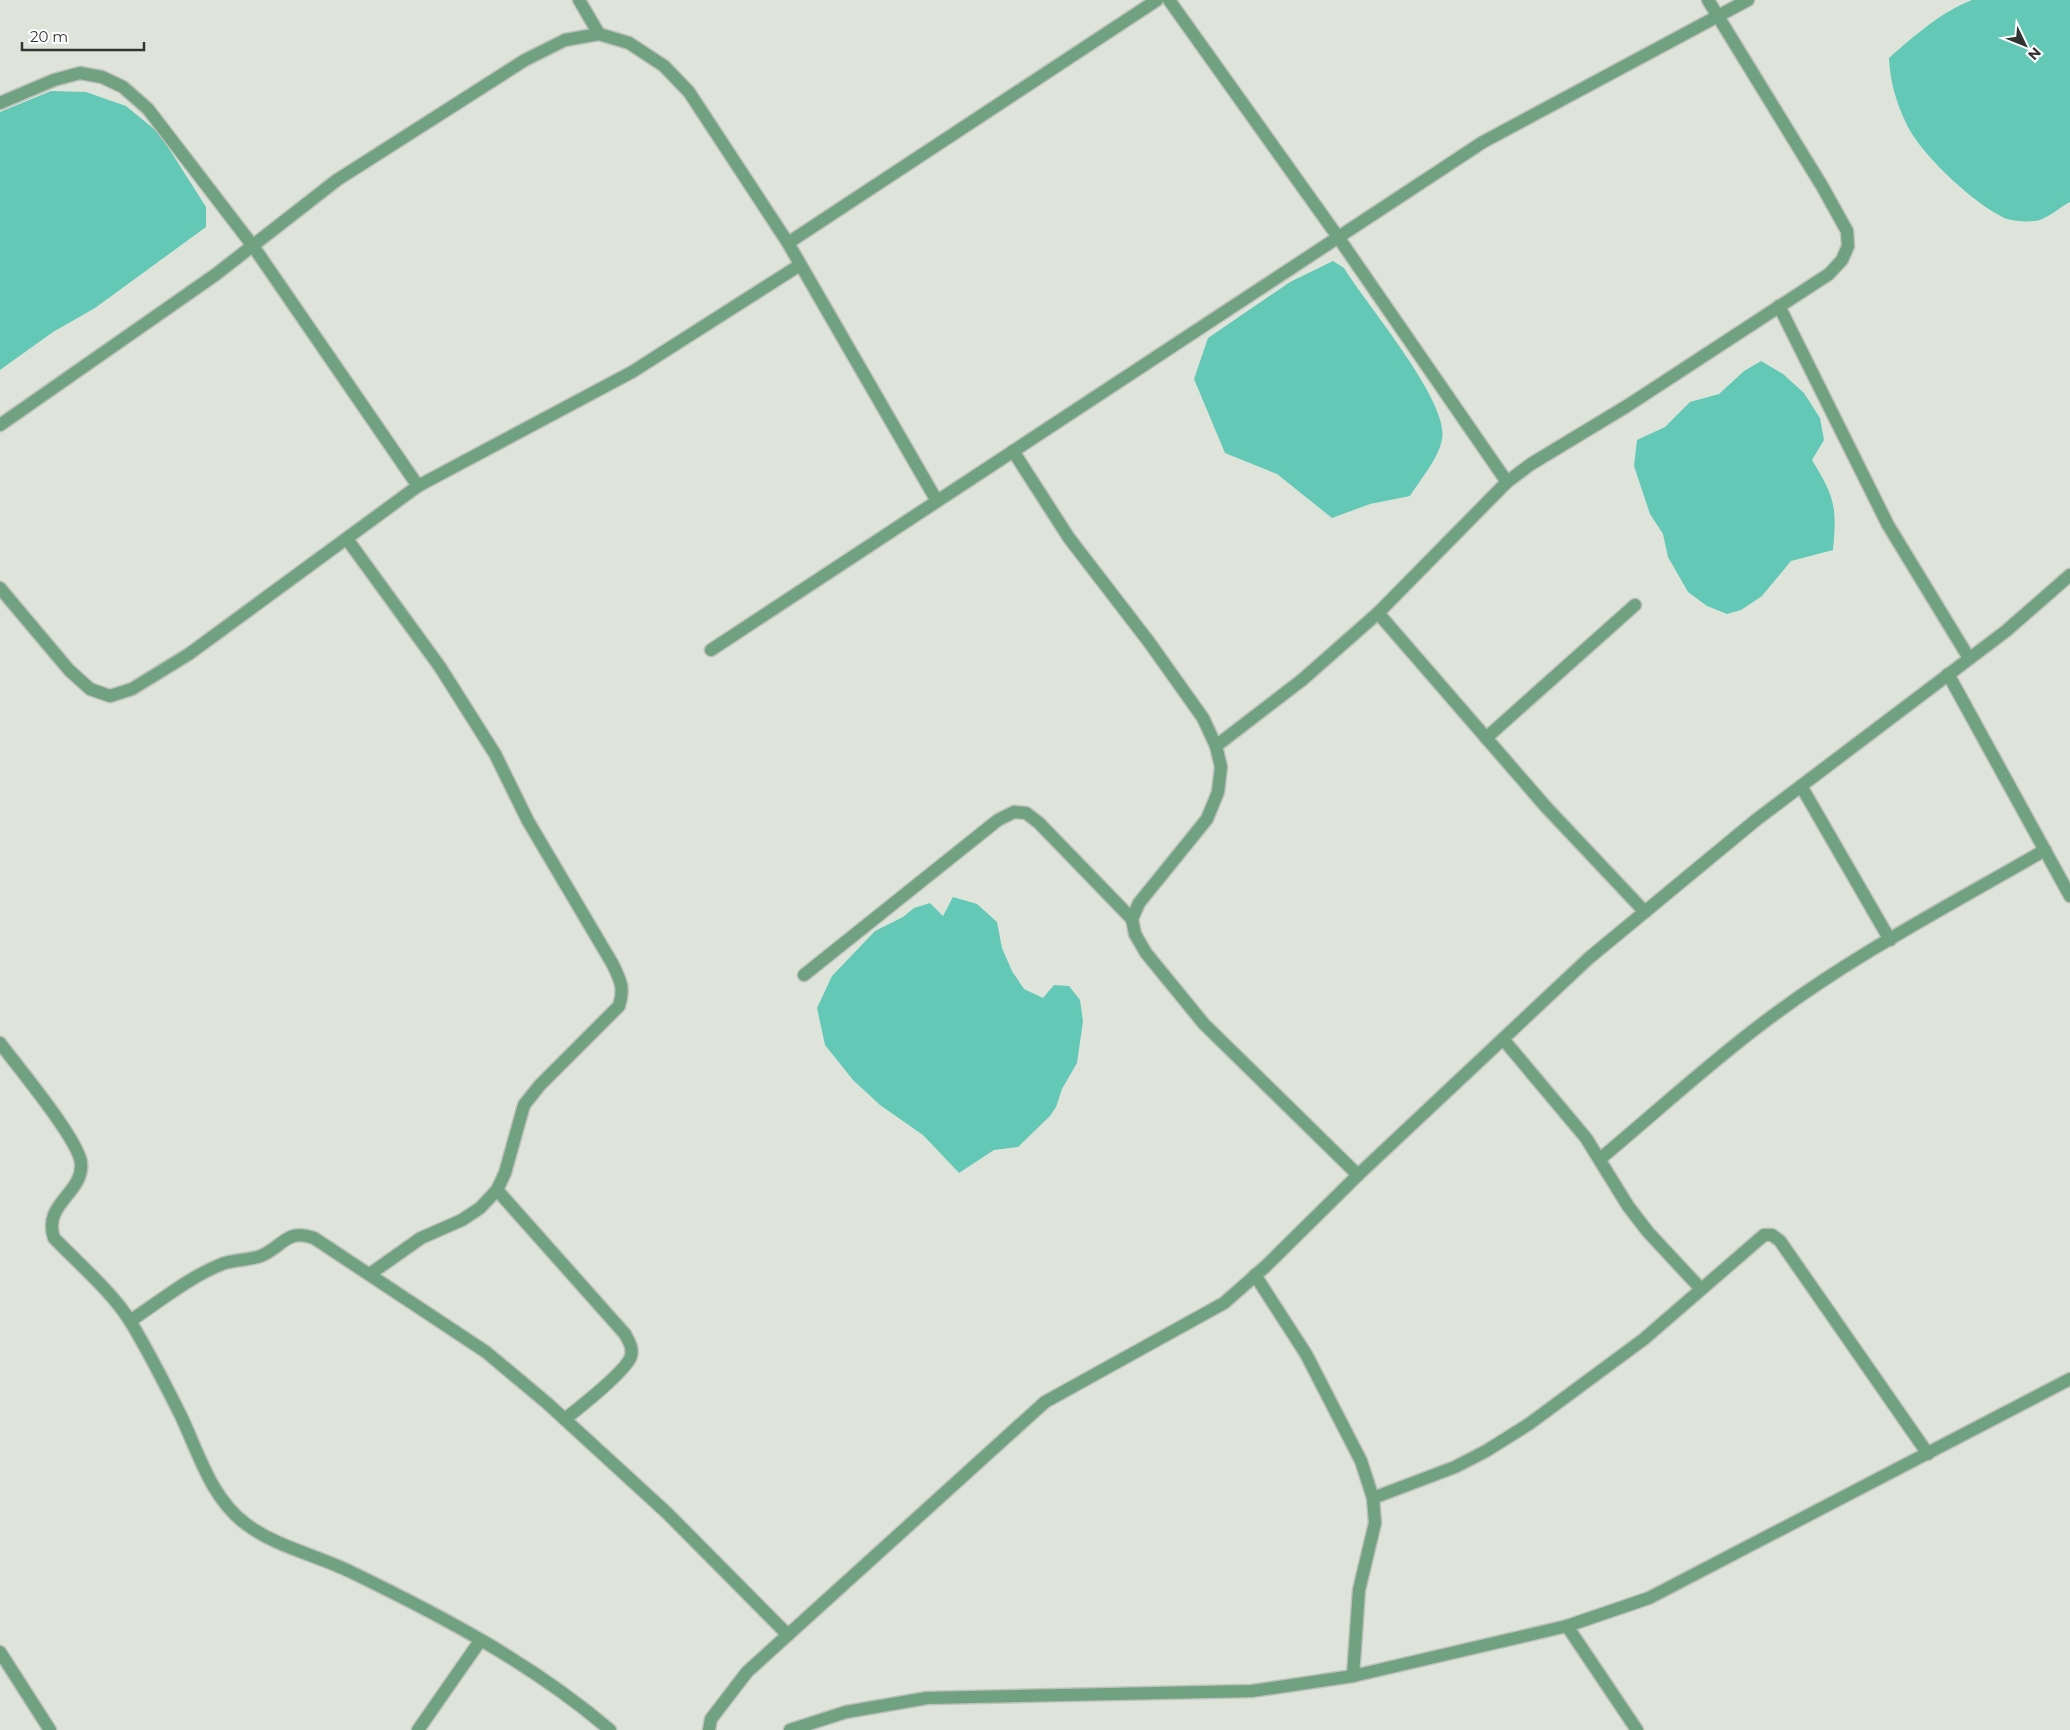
<svg xmlns="http://www.w3.org/2000/svg" width="2070" height="1730" viewBox="0 0 2070 1730" font-family="Montserrat,sans-serif">
	<style>
		.water { fill: #64c8b6 }
		.lines { fill: none; stroke-linecap: round; stroke-linejoin: round }
		.street-casing { stroke: #bcc1b9; stroke-width: 15 }
		.street { stroke: #70a181; stroke-width: 12 }
	</style>
	<rect width="100%" height="100%" fill="#dfe4db"/>
	<g class="water">
		<path d="M1972,0h98v202c-10,5 -25,19 -36,19 -8,1 -20,0 -27,-2 -31,-13 -87,-65 -101,-96 -10,-21 -16,-42 -17,-65 25,-22 52,-46 83,-58z"/>
		<polygon points="51,91 86,92 126,106 159,133 206,207 206,227 95,308 53,332 0,370 0,112"/>
		<path d="M1333,261l11,7c21,35 106,134 98,171 -3,19 -22,41 -32,57l-40,8 -38,14 -55,-44 -52,-21 -31,-74 14,-41 82,-56z"/>
		<path d="M1761,361l22,13 21,19 16,25 4,22 -12,20c23,38 25,46 21,90l-42,11 -29,35 -21,14 -14,4 -20,-8 -19,-14 -20,-35 -5,-23 -13,-20 -16,-48 3,-26 28,-13 25,-25 29,-8 25,-23z"/>
		<polygon points="953,897 977,904 997,922 1002,948 1012,971 1024,989 1043,998 1054,985 1069,986 1080,1000 1083,1021 1077,1063 1062,1089 1056,1107 1050,1116 1018,1147 994,1150 959,1173 923,1135 880,1105 853,1080 825,1045 817,1008 832,976 875,931 903,917 914,908 930,903 943,916"/>
	</g>
	<g class="lines">
		<defs>
			<g id="street">
				<polyline points="579,0 599,34"/>
				<polyline points="1169,0 1338,237 1507,482"/>
				<polyline points="0,103 54,80 80,73 102,77 123,87 148,109 253,246 418,486"/>
				<polyline points="788,243 1157,0"/>
				<polyline points="1779,306 1888,525 1969,658"/>
				<polyline points="0,425 215,275 337,180 525,60 565,40 599,34 629,43 664,66 689,92 788,243 937,501"/>
				<polyline points="1013,451 1069,538 1149,642 1203,718 1216,746 1221,767 1218,792 1207,819 1139,903 1132,919 1135,934 1146,953 1204,1024 1358,1175"/>
				<path d="M347,539l93,128 55,87 33,67 84,142c8,16 13,25 7,43l-79,79 -16,20 -19,68 -8,17 -17,18 -18,12 -41,18 -51,36"/>
				<polyline points="0,588 69,670 90,689 110,696 132,689 189,654 418,486 632,372 800,265"/>
				<polyline points="1378,613 1546,807 1645,912"/>
				<polyline points="711,650 1483,142 1748,0"/>
				<polyline points="1948,674 2070,896"/>
				<polyline points="1486,738 1635,605"/>
				<polyline points="1216,746 1302,680 1378,613 1507,482 1531,464 1627,406 1829,274 1842,260 1848,246 1847,231 1822,186 1708,0"/>
				<polyline points="1801,786 1890,940"/>
				<polyline points="804,975 998,820 1014,812 1026,813 1039,823 1132,919"/>
				<polyline points="1503,1039 1586,1138 1628,1206 1648,1232 1701,1289"/>
				<path d="M0,1043c17,23 79,97 81,120 3,30 -39,41 -27,75 24,25 59,55 76,83 19,31 35,63 51,95 18,38 30,82 65,108 30,23 71,31 105,48 91,44 182,92 259,158"/>
				<path d="M1600,1159c54,-45 107,-94 163,-136 88,-67 187,-118 282,-173"/>
				<path d="M497,1190l128,144c4,8 8,13 6,22 -4,14 -52,52 -66,63"/>
				<polyline points="1255,1275 1306,1354 1361,1461 1373,1498 1375,1523 1359,1590 1353,1676"/>
				<path d="M130,1321c29,-19 59,-44 92,-57 13,-5 28,-3 41,-9 22,-11 24,-26 51,-17l172,114 61,51 120,110 121,122"/>
				<polyline points="1373,1498 1455,1467 1486,1451 1529,1424 1644,1339 1764,1235 1772,1235 1780,1241 1928,1454"/>
				<polyline points="1567,1626 1637,1730"/>
				<polyline points="0,1652 50,1730"/>
				<polyline points="418,1730 480,1641"/>
				<polyline points="709,1730 711,1719 747,1672 1045,1402 1224,1303 1266,1266 1358,1175 1589,958 1756,820 2006,631 2070,575"/>
				<polyline points="790,1730 846,1712 927,1698 1252,1691 1353,1676 1567,1626 1649,1598 2070,1379"/>
			</g>
		</defs>
		<use href="#street" class="street-casing"/>
		<use href="#street" class="street"/>
	</g>
	<g transform="translate(2025 45) rotate(133)" stroke="#ffffff" stroke-width="4" paint-order="stroke">
	<path d="M0-4L9 19L0 12L-9 19Z" fill="#323431"/>
	<text y="-8" font-size="14" font-weight="bold" text-anchor="middle" fill="#323431">N</text>
	</g>
	<path d="M22 42v8h122v-8" fill="none" stroke="#323431" stroke-width="2.5"/>
	<text x="30" y="42" font-size="15" fill="#323431" stroke="#ffffff" stroke-width="4" paint-order="stroke">20 m</text>
</svg>
